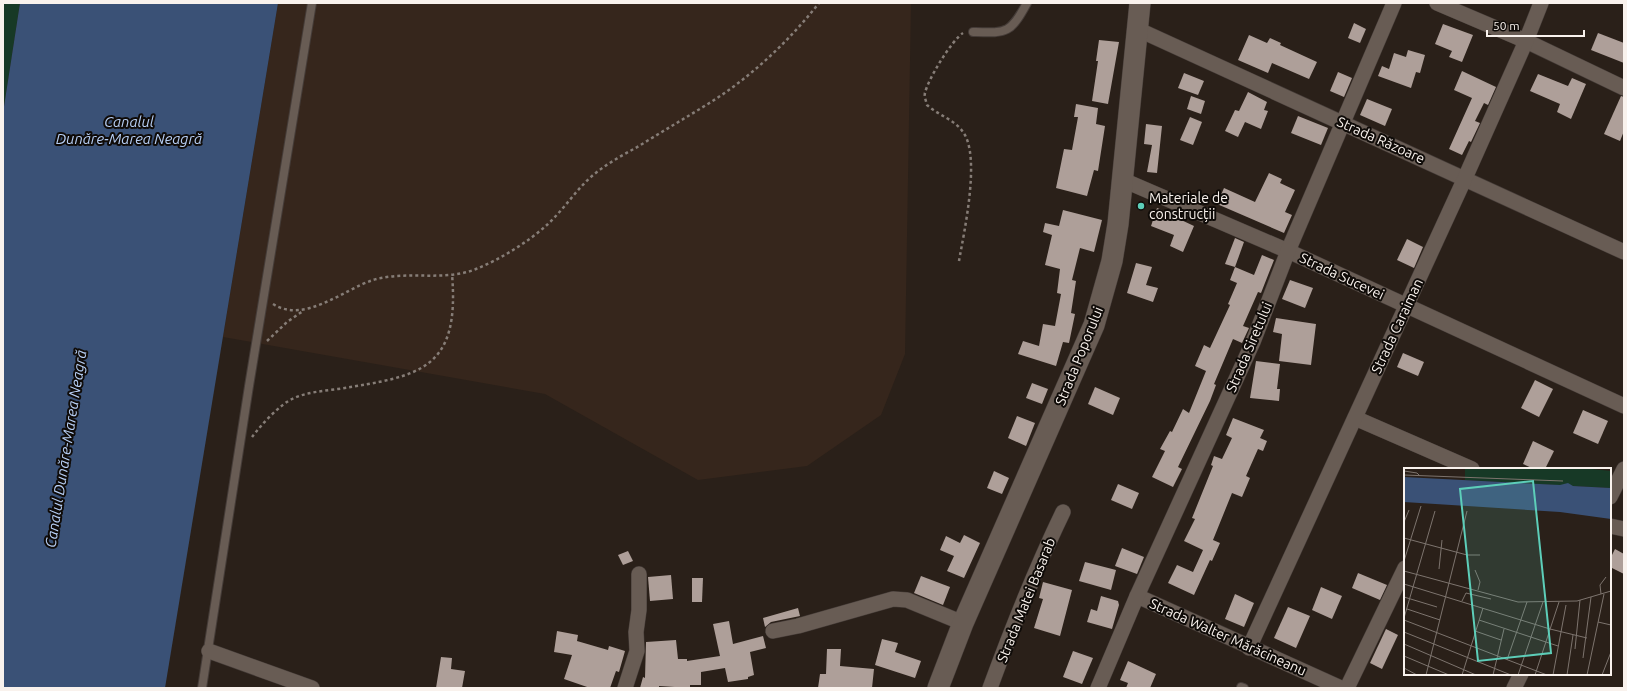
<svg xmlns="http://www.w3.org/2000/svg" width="1627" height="691" viewBox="0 0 1627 691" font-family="Ubuntu,sans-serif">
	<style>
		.built { fill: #36261c }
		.green { fill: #173926 }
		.water { fill: #3a5176 }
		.building { fill: #ae9f99 }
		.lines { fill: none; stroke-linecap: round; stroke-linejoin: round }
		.lane-casing { stroke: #453c38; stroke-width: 10 }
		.street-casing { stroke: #453c38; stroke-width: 16 }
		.secondary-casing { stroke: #453c38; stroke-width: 22 }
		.path { stroke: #867d77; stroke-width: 2.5; stroke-dasharray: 3 3; stroke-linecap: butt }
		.lane { stroke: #685c54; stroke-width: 8 }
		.street { stroke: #685c54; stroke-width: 15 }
		.secondary { stroke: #685c54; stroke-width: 21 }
		.poi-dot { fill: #5dceb9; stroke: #0f0b08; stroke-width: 1.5 }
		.labels { text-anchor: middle; stroke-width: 4; stroke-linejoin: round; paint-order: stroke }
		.street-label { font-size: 14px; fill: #f9f2ed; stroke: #0f0b08 }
		.poi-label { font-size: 14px; fill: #f9f2ed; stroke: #0f0b08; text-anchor: start }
		.water-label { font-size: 15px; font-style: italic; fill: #b7cff5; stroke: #0f0b08 }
		.inset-road { fill: none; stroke: #7d746e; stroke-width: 1 }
		.view { fill: #5dceb9; fill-opacity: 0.15; stroke: #5dceb9; stroke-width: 2 }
		.inset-edge { fill: none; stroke: #f9f2ed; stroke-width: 2 }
	</style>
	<rect width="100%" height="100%" fill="#2a2019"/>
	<polygon class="built" points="278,3 911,3 905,354 881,415 807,466 698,480 545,394 223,337"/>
	<polygon class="green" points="3,3 20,3 3,113"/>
	<polygon class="water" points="20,3 278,3 165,688 3,688 3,113"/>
	<g class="building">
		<polygon points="1354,23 1366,29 1360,43 1348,38"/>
		<polygon points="1443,24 1473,35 1462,62 1449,57 1452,51 1435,44"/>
		<polygon points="1598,33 1624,43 1624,63 1591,50"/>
		<polygon points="1249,35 1267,43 1270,38 1281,43 1280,45 1317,62 1309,79 1272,63 1268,73 1238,60"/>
		<polygon points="1099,40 1119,42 1108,104 1092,101 1098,61 1096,61"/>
		<polygon points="1408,50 1425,55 1420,73 1416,72 1411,88 1378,76 1382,66 1389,69 1394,53 1406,57"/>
		<polygon points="1462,71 1496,87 1488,105 1484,103 1475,121 1480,123 1471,142 1469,141 1462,155 1449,149 1472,98 1454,90"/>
		<polygon points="1338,72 1352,78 1344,97 1330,91"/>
		<polygon points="1184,73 1204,81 1198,95 1178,88"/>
		<polygon points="1538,74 1568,86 1572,78 1586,84 1571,119 1557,112 1560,104 1530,91"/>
		<polygon points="1248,92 1267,102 1264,110 1268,111 1261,129 1245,122 1238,137 1225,131 1235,110 1239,111"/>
		<polygon points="1191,96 1205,101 1201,114 1187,109"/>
		<polygon points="1621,96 1624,97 1624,131 1620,141 1604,134"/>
		<polygon points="1367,99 1392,109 1385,126 1360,115"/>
		<polygon points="1076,104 1098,108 1096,124 1105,126 1098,171 1094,170 1087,196 1056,188 1064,149 1072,150 1078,117 1074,117"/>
		<polygon points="1298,116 1328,128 1321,145 1291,133"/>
		<polygon points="1190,117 1202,122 1193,145 1180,140"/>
		<polygon points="1146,124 1162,126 1157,173 1147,172 1152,145 1144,144"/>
		<polygon points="1269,173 1282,179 1280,183 1295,190 1285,212 1292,215 1284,233 1217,204 1224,188 1255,202"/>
		<polygon points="1157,208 1178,216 1177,218 1194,226 1183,252 1170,246 1174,235 1151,226"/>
		<polygon points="1063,210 1102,220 1094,252 1080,248 1072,280 1076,281 1071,313 1075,314 1069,343 1063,342 1056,366 1018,354 1023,341 1039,346 1043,324 1055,326 1061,294 1057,293 1060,269 1045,265 1052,235 1043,232 1045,223 1059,226"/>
		<polygon points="1235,238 1244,242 1235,267 1225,264"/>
		<polygon points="1407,239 1423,247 1414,268 1397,260"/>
		<polygon points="1262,255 1274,260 1261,293 1258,292 1243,326 1249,328 1242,343 1233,339 1214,384 1216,385 1210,401 1178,467 1182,469 1173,487 1152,477 1165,451 1160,449 1170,431 1172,432 1183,409 1189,413 1206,371 1195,366 1204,345 1210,348 1230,305 1228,304 1237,283 1230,280 1235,267 1254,275"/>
		<polygon points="1136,263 1152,267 1146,285 1158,288 1153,302 1127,293"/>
		<polygon points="1290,280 1313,288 1305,308 1282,299"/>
		<polygon points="1276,318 1316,324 1311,365 1279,361 1282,334 1273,332"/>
		<polygon points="1403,353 1424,362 1418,376 1397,367"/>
		<polygon points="1256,361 1280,364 1277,389 1280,389 1279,401 1250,398"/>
		<polygon points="1535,380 1553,389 1539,417 1521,408"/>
		<polygon points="1032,383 1048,389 1042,404 1026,398"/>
		<polygon points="1095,387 1120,398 1113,415 1088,404"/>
		<polygon points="1583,410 1608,421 1598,444 1573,433"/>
		<polygon points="1017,416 1035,423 1026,446 1008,438"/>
		<polygon points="1233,418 1264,430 1260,438 1267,441 1263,451 1258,449 1246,476 1250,478 1242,497 1232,493 1213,540 1220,543 1212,561 1210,560 1194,595 1168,583 1177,565 1193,572 1203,550 1184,541 1195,519 1192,518 1213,466 1211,465 1214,456 1222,459 1232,438 1226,435"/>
		<polygon points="1533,441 1554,451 1545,469 1534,469 1523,464"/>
		<polygon points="994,471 1009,478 1002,494 987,488"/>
		<polygon points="1118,484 1139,493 1132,509 1111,500"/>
		<polygon points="964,535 980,543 964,578 947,571 954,556 940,550 946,536 960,543"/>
		<polygon points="1122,548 1144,557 1137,574 1115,566"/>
		<polygon points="1615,549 1624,554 1624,574 1610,567 1610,559"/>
		<polygon points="628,551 633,561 623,565 618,555"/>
		<polygon points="1085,562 1116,570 1111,590 1079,581"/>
		<polygon points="1358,573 1387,585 1380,600 1352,588"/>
		<polygon points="671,575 673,599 650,601 648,577"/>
		<polygon points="921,576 950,587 943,605 914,593"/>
		<polygon points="692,578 703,578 702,602 692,602"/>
		<polygon points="1043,582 1072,590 1060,636 1034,628 1043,599 1039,598"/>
		<polygon points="1321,587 1342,596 1332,619 1312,610"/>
		<polygon points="1235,594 1254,603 1244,627 1225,619"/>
		<polygon points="1101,596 1118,601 1119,605 1112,629 1087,622 1091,609 1097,611"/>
		<polygon points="1288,607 1310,616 1296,648 1274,638"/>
		<polygon points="798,608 800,616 771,622 765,627 763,618"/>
		<polygon points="729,621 733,644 763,636 766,648 750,652 754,675 748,677 748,679 728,682 725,668 701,672 701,685 690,685 690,688 659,686 659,688 640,688 643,677 645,678 646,642 676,640 678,659 687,659 687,661 720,656 713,624"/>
		<polygon points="1386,629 1398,635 1382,669 1370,663"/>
		<polygon points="557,631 578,635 577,641 608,650 609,646 625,651 619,672 616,671 610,688 590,688 564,679 572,655 554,652"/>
		<polygon points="882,639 898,643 895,652 921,661 915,678 875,665"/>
		<polygon points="827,649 841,649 840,666 874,669 872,688 818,688 820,674 826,674"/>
		<polygon points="1073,651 1093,658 1082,684 1063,677"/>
		<polygon points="441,657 452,658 451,669 465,671 462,688 436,688"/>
		<polygon points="1128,661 1156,674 1150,688 1126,688 1128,683 1120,680"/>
	</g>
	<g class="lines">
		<defs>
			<g id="lane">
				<path d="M973,32c34,1 37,2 54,-29"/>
				<polyline points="1241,687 1244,688"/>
				<polyline points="202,688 249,386 312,3"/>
			</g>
			<g id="street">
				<polyline points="1437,3 1526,41 1624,88"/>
				<polyline points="1137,29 1624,252"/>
				<polyline points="1123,180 1288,251 1624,406"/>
				<polyline points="1355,418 1472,469"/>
				<polyline points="1610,497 1624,469"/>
				<polyline points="1610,526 1624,529"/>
				<polyline points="1137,596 1341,688"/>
				<polyline points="773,631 798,626 893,599 907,600 963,623"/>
				<polyline points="1249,648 1465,178 1526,41 1541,3"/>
				<polyline points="209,651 312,688"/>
				<polyline points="625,688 637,651 636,632 639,610 639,574"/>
				<path d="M990,688c22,-60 45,-118 73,-176"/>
				<polyline points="1098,688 1137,596 1253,342 1288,251 1394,3"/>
				<polyline points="1347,688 1405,568"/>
				<polyline points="1514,688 1521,674"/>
			</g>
			<polyline id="secondary" points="938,688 963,623 1094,325 1112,261 1118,224 1140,3"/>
		</defs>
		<use href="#lane" class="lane-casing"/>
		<use href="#street" class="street-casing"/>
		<use href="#secondary" class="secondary-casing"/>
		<g class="path">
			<path d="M959,261c5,-29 22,-105 4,-129 -8,-12 -25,-17 -36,-27 -1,-4 -3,-9 -2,-12 3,-14 27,-53 38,-60"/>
			<path d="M273,304c31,20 70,-14 100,-24 34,-10 71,2 103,-11 25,-10 52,-27 72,-45 16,-15 28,-34 44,-48 14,-12 31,-21 47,-30 24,-15 48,-29 72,-44 41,-26 78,-61 108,-99"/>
			<polyline points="267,341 287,322 303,311"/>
			<path d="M252,437c9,-12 28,-33 42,-39 14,-6 29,-7 44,-9 83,-13 122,-19 114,-115"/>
		</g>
		<use href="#lane" class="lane"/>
		<use href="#street" class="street"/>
		<use href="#secondary" class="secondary"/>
	</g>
	<circle class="poi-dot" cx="1141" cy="206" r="4"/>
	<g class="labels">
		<g class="street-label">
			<text transform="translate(1381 140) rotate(24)" y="5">Strada Răzoare</text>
			<text transform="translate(1342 276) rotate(25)" y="5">Strada Sucevei</text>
			<text transform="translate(1397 326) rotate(-65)" y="5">Strada Caraiman</text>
			<text transform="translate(1249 347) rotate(-67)" y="5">Strada Siretului</text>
			<text transform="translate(1079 356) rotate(-68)" y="5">Strada Poporului</text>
			<text transform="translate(1026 600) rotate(-68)" y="5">Strada Matei Basarab</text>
			<text transform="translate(1228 637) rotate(24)" y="5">Strada Walter Mărăcineanu</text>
		</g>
		<g class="poi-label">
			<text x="1149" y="203">Materiale de<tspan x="1149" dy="16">construcții</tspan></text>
		</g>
		<g class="water-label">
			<text x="129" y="127">Canalul<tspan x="129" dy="17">Dunăre-Marea Neagră</tspan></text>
			<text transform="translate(66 449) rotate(-81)" y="5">Canalul Dunăre-Marea Neagră</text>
		</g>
	</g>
	<g transform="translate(1404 468)">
		<rect width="207" height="207" fill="#2a2019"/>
		<path d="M61,0h118l28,3v17l-146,-8z" fill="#173926"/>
		<path d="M0,9l156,8 8,-2 5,3 38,2v31l-51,-7 -156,-10z" fill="#3a5176"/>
		<path class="inset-road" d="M0,3l13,2 3,3M0,7l159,6M0,54l5,-12M0,70l63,17h13M0,93l17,-55M35,101l3,-29M71,102l5,12 -2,8M0,103l114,31 59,-1 34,-10M0,116l146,45 37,9M197,126l-1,-9 6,-8M0,129l33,10M58,133l4,-8 25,6M3,141l33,11M0,150l31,-107M0,152l143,55M75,152l79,26M194,154l13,3M71,163l26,9M0,164l107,43M0,176l72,31M171,181l5,-49M0,188l45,19M179,190l8,-61M103,192l20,-58M0,200l13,7M22,207l41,-164M58,207l21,-67M89,207l11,-46M114,207l25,-73M131,207l24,-73M149,207l13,-70M163,207l6,-40M183,207l17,-81M198,207l9,-23"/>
		<path class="view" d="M129,13l18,172 -73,8 -18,-172z"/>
		<rect width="207" height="207" class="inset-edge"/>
	</g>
	<rect width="1627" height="691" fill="none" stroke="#f9f2ed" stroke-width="8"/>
	<path d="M1487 30v6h97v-6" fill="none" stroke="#f9f2ed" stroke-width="2"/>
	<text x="1493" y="30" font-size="12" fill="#f9f2ed" stroke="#0f0b08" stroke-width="3" paint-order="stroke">50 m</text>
</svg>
